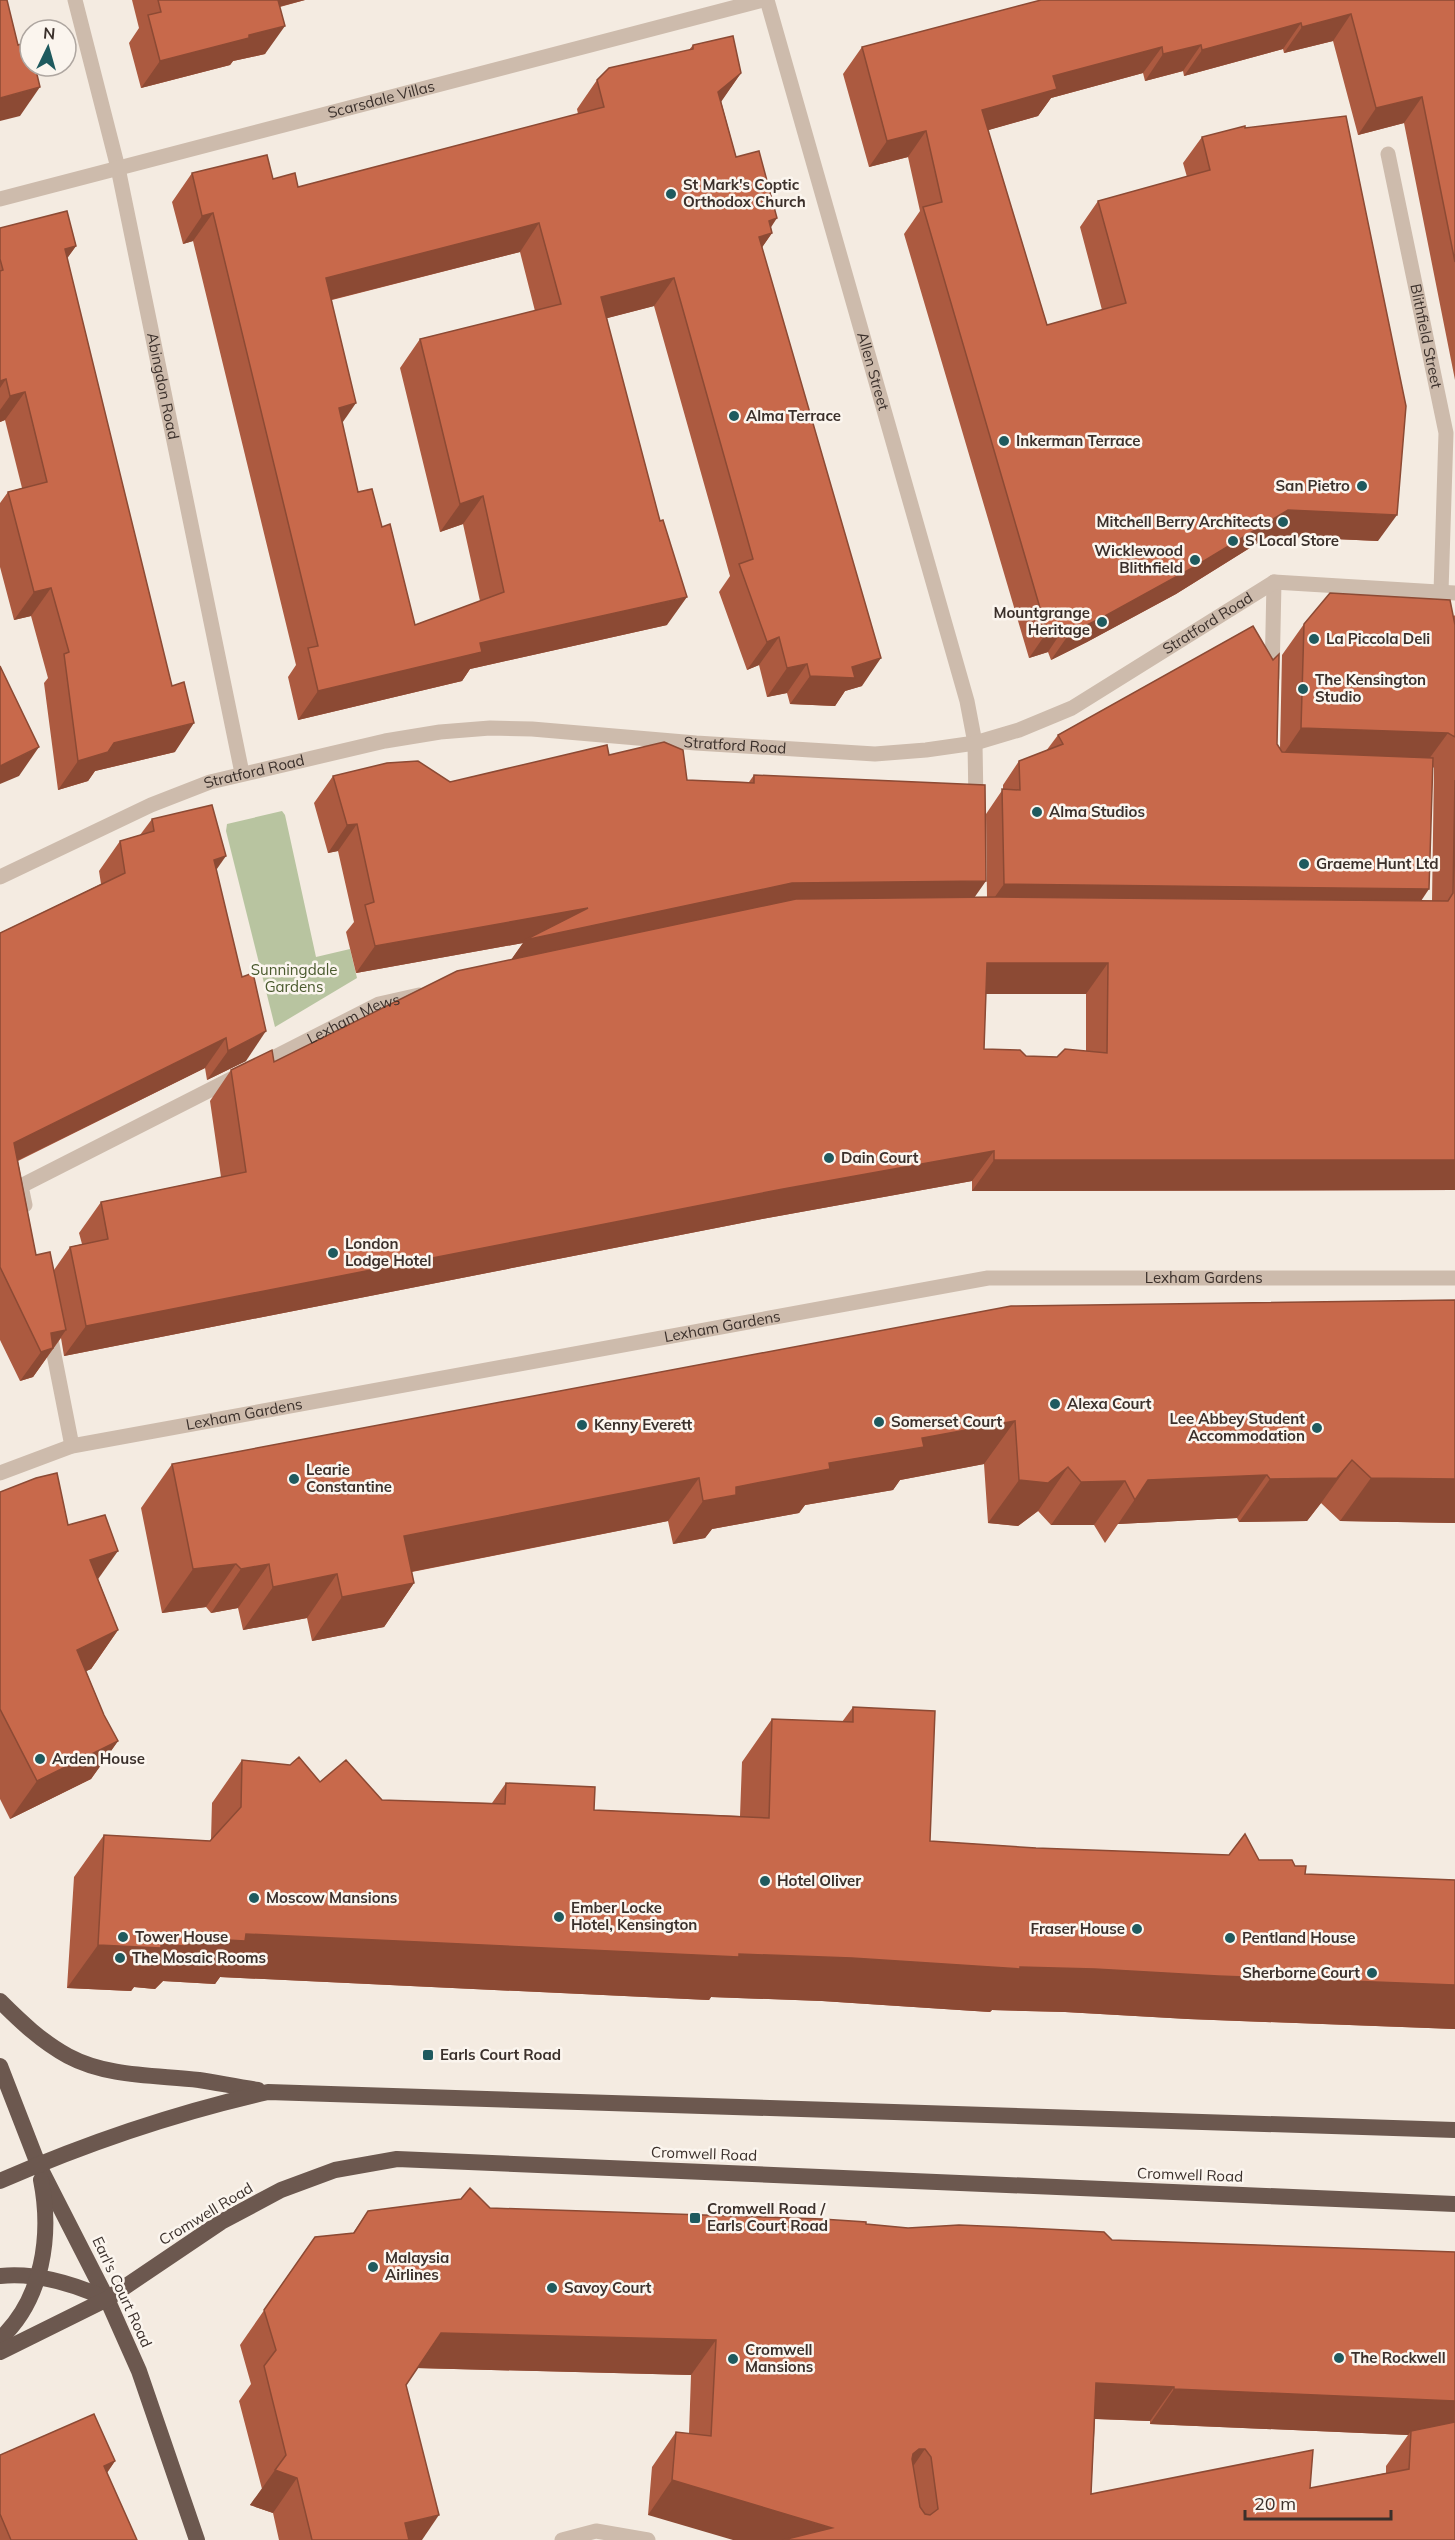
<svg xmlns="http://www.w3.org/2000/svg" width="1455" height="2540" viewBox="0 0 1455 2540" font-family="Mulish,sans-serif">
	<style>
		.garden { fill: #b8c4a0 }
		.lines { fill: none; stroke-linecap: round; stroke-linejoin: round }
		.minor { stroke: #cdbbac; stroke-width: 15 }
		.trunk { stroke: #6c584f; stroke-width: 16 }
		.wall { fill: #ac5a40; fill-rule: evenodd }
		.shaded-wall { fill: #8c4a34 }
		.building { fill: #c8694b; stroke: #8c4a34; stroke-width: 1.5; fill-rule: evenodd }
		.poi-dot { fill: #1f5a5e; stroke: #fbf5ee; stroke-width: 2 }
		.labels { text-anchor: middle; stroke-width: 5; stroke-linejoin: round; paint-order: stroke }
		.street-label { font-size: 15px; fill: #3b302b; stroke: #fbf5ee }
		.poi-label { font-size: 15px; font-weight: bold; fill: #3b302b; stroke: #fbf5ee; text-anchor: start }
		.park-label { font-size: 15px; fill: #4a5a2e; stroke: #fbf5ee }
	</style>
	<rect width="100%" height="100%" fill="#f4ebe1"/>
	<polygon class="garden" points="282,811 285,815 316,957 350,949 357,978 275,1027 226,831 227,824"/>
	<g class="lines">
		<g class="minor">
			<path id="s1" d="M75,0l43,168 124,605"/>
			<path id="s2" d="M767,0l200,701 8,42 1,61"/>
			<path id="s3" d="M1388,154l58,279 -5,159"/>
			<path id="s4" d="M0,199l763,-199"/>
			<polyline points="1272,678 1274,582"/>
			<path id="s5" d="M0,877l151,-72 59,-23 175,-41 55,-9 50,-4 42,1 164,14 179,11 51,-4 49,-7 44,-13 53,-22 202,-126 181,11"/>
			<path id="s6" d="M25,1205l-4,-19 358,-182 40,-9"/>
			<polyline points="49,1329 72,1446"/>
			<path id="s7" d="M0,1473l72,-27 916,-168h467"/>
			<polyline points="562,2540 596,2531 648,2540"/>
		</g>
		<g class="trunk">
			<path d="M0,2001c20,20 42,41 68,55 39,21 87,19 131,24 19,3 39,7 59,10"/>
			<polyline points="0,2066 38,2164 107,2299 139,2371 197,2540"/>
			<path d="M0,2181c87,-38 175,-68 268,-89l1187,38"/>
			<path d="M0,2276c36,-4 74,8 107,23"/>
			<path d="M0,2339c43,-40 52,-104 41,-159"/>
			<polyline points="0,2352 107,2299 221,2222 281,2190 335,2170 397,2159 1455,2204"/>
		</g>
	</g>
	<g class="wall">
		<polygon points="132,0 305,0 280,7 265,54 233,61 230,65 141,88 129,43 139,28"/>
		<polygon points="1455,0 1455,380 1404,123 1358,135 1333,41 1284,53 1283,49 1184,76 1183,71 1145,81 1143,73 1051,98 1038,116 988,130 1047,325 1102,310 1080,227 1098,201 1187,177 1183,163 1202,137 1378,541 1269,536 1176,594 1087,642 1051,660 1048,652 1029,658 904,234 920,211 908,157 869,167 843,74 862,47"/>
		<path d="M693,45l48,28 -20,28 15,56 35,71 1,5 -10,14 100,439 -17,5 -10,15 -45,-2 -3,-11 -20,4 -8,-32 -12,5 -28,-78 11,-16 -76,-270 -47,12 60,307 -197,44 -8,12 -164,39 -10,-43 8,-12 -103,-424 -10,3 -11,-42 20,-29 81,6 25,8 280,-73 -1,-5 20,-29 92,-30zM520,252l15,59 -115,28 -20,29 40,164 23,-8 17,77 -65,24 -33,-98 -24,-35 -16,-69 -10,-123z"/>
		<polygon points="0,228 76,246 67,258 175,752 95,771 88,781 58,790 44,683 48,678 31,616 14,620 0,567 0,503 8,492 22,488 5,420 0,422"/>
		<path d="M1455,615v575l-483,1v-10l-210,38 -698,137 -3,-18 -28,39 -13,4 -20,-41v-407l101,-49 -2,-13 21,-30 20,-6 12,-16 64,51 30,191 -39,19 -2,-12 -187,93 18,94 18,15 16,-23 12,-3 -3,-11 22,-31 120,-25 -11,-76 21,-31 43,-8 237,-102 12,-17 -167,30 -10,-41 8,-10 -16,-71 -10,2 -14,-50 19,-27 117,6 159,-27 78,25 62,2 5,-7 221,122h12l-1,-83 17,-25v-4l16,-24 27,-10 12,-16 219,9 3,5 2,-94 22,-31 149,-7zM1433,767l1,1 -2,133h-11zM986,994h100v57l-29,6 -31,-1 -42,-7z"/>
		<polygon points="1455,1300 1455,1523 1340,1521 1321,1503 1307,1521 1239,1522 1237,1518 1118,1524 1105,1543 1094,1525 1051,1525 1038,1511 1018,1526 988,1523 984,1464 900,1480 893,1490 805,1505 799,1513 712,1529 705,1538 673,1544 668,1521 412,1572 414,1583 384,1627 312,1641 307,1618 243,1630 238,1608 211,1613 206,1607 162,1613 141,1508 172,1464"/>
		<polygon points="0,1492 68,1525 98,1579 118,1630 91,1669 86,1671 104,1715 118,1741 91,1779 10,1819 0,1799"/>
		<polygon points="853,1707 930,1841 1036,1848 1259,1860 1295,1866 1305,1874 1455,1880 1455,2029 1188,2019 1065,2012 992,2010 990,2012 822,2001 711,1997 709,2000 220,1977 215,1984 163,1981 155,1989 134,1987 131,1991 67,1988 74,1877 104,1835 210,1841 211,1840 212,1803 242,1760 382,1800 492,1803 506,1783 594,1810 740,1816 742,1762 772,1719 842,1722"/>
		<path d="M490,2208l376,16 42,4 204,12 343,12v288l-807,-25 4,-48 24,-35 13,2 2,-59 -274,-7 -11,17 16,155h-143l-6,-27 -23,-8 12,-16 -23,-88 12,-17 -11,-39 75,-108 38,-4 15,-22zM1095,2419l55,2v3l258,11 -22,31v7l-76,15 -219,6z"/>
		<polygon points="0,2455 115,2461 107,2473 137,2540 0,2540"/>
	</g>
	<g class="shaded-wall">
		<polygon points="264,0 305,0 255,13"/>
		<polygon points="1351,14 1333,41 1284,53 1302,27"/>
		<polygon points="1301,23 1283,49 1184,76 1202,50"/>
		<polygon points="285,26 265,54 233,61 230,65 141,88 160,61 249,35"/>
		<polygon points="1201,45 1183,71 1145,81 1163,54"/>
		<polygon points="1162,47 1143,73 1051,98 1038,116 964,137 982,110 1053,76"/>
		<polygon points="741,73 721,102 718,92"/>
		<polygon points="40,87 20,116 0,121 0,98"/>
		<polygon points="1422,97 1404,123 1358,135 1376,108"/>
		<polygon points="926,131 908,157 869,167 887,141"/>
		<polygon points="213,213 193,241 183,244 202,216"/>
		<polygon points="777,218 766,235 772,233 752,262 739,265 769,221"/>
		<polygon points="539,223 520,252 306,306 326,278"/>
		<polygon points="76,246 56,274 65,249"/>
		<polygon points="674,278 654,306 581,325 601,297"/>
		<polygon points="6,379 0,388 0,381"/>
		<polygon points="25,392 5,420 0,422 0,410 10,396"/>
		<polygon points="356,403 336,432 339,408"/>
		<polygon points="483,496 463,524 440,532 460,504"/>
		<polygon points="1288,510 1397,515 1378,541 1269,536 1176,594 1087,642 1051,660 1069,634"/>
		<polygon points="51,588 31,616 14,620 34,592"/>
		<polygon points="687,597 667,625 470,669 462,681 298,720 318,691 480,643"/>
		<polygon points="1066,625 1048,652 1029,658 1047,632"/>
		<polygon points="779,637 759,665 747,670 767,642"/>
		<polygon points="881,658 862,686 845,691 835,706 790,704 810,676 852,667"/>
		<polygon points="807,664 787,693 767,697 787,668"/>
		<polygon points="194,723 175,752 95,771 88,781 58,790 78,761 114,743"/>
		<polygon points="1301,728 1448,733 1426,763 1280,759"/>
		<polygon points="39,747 19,776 0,784 0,766"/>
		<polygon points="357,824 338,851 328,853 347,825"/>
		<polygon points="226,856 205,886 214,860"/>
		<polygon points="986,881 967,908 506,967 523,943 356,973 375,946 588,908 792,883"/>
		<polygon points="1004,884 1429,889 1413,913 987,908"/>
		<polygon points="987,963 1108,963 1086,994 966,994"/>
		<polygon points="266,1031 246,1061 207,1080 228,1051"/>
		<polygon points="226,1038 205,1068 0,1169 14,1143"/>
		<polygon points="994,1151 972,1181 762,1219 64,1356 86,1326 783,1189"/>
		<polygon points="994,1160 1455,1160 1455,1190 972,1191"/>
		<polygon points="66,1330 33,1377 20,1381 41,1352 51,1333"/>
		<polygon points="1015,1421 984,1464 900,1480 893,1490 805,1505 799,1513 712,1529 705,1538 673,1544 703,1501 736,1487 922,1438"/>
		<polygon points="1352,1460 1321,1503 1307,1521 1239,1522 1270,1479"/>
		<polygon points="1068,1467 1038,1511 1018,1526 988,1523 1019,1480"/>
		<polygon points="1267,1475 1237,1518 1118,1524 1148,1480"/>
		<polygon points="699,1478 668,1521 374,1579 404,1536"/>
		<polygon points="1371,1478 1455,1479 1455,1523 1340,1521"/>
		<polygon points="1125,1481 1094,1525 1051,1525 1081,1482"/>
		<polygon points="118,1551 91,1589 90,1560"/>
		<polygon points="236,1564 206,1607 162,1613 193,1569"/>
		<polygon points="269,1564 238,1608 211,1613 241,1569"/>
		<polygon points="337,1574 307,1618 243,1630 273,1587"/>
		<polygon points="414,1583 384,1627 312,1641 342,1597"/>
		<polygon points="118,1630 91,1669 50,1688 77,1650"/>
		<polygon points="118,1741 91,1779 10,1819 37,1781"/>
		<polygon points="246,1934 852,1958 1020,1967 1095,1969 1455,1985 1455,2029 1188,2019 1065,2012 992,2010 990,2012 822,2001 711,1997 709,2000 220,1977 215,1984 163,1981 155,1989 134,1987 131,1991 67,1988 98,1945 161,1944 193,1938"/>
		<polygon points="441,2333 716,2340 691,2375 416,2368"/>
		<polygon points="1096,2383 1174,2387 1150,2421 1072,2418"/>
		<polygon points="1174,2389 1455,2401 1455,2437 1411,2431 1408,2435 1150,2424"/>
		<polygon points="919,2449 925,2449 901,2484 913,2454"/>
		<polygon points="115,2461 91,2495 104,2466"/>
		<polygon points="275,2470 297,2478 273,2513 250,2505"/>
		<polygon points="672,2480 832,2528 823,2540 733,2540 648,2515"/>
		<polygon points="439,2515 422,2540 394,2540 405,2523"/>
	</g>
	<g class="building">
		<polygon points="0,0 7,0 18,45 29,42 30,47 30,66 35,66 40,87 0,98"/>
		<polygon points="158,0 278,0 285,26 249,35 249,38 160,61 148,15 161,12"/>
		<polygon points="1041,0 1455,0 1455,262 1422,97 1376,108 1351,14 1302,27 1301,23 1202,50 1201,45 1163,54 1162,47 1053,76 1057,89 982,110 1047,325 1126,303 1098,201 1210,170 1202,137 1245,126 1245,128 1346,116 1406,406 1397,515 1288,510 1194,567 1105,616 1069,634 1066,625 1047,632 923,207 942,202 926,131 887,141 862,47"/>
		<path d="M733,36l8,37 -23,19 18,65 23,-6 18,67 -8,3 3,12 -13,4 122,421 -29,9 3,11 -45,-2 -3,-12 -20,4 -8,-31 -12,5 -28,-78 14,-5 -79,-281 -73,19 59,224 3,-1 24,77 -207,46 2,9 -164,39 -10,-43 10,-2 -105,-433 -11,3 -10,-43 75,-18 6,24 22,-6 3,14 306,-80 -7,-27 12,-12 84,-19v-4zM539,223l22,81 -141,35 40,165 23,-8 21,96 -89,33 -25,-101 -8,3 -10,-38 -14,3 -19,-84 17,-5 -30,-125z"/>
		<polygon points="67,211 76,246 65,249 172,686 184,682 194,723 114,743 108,752 78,761 64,654 69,652 51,588 34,592 8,492 47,482 25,392 10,396 6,379 0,381 0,271 3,270 0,259 0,228"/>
		<polygon points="1330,593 1450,600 1455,625 1455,737 1448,733 1301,728 1304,624"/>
		<polygon points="1253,626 1273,660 1279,654 1277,744 1282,752 1433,758 1429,889 1004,884 1002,789 1020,790 1019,761 1063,744 1058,735"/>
		<polygon points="0,666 39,747 0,766"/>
		<polygon points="664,742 683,750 687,780 754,783 754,775 985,785 986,881 792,883 525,940 588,908 375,946 365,905 374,902 357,824 347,825 333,776 387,763 418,761 450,782 607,745 609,755"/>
		<path d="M1455,780v380h-461v-9l-211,38 -697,137 -16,-79 38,-8 -7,-37 145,-30 -15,-102 41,-20 2,12 183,-91 339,-72 202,-2 450,4 5,-8zM987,963h121l-1,90 -42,-4 -8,8 -31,-1 -6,-6 -36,-1z"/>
		<polygon points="212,805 226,856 214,860 242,977 253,973 266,1031 228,1051 226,1038 14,1143 36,1255 50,1252 66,1330 51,1333 53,1348 41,1352 0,1267 0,933 125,873 120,841 154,831 152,819"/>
		<polygon points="1455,1300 1455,1479 1371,1478 1352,1460 1337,1478 1270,1479 1267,1475 1148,1480 1135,1500 1125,1481 1081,1482 1068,1467 1048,1483 1019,1480 1015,1421 922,1438 924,1447 829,1463 830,1469 736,1487 736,1495 703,1501 699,1478 404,1536 414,1583 342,1597 337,1574 273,1587 269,1564 241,1569 236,1564 193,1569 172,1464 1011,1306"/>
		<polygon points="57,1473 68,1525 105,1515 118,1551 90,1560 118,1630 77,1650 104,1715 118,1741 37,1781 0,1709 0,1492 36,1478"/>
		<polygon points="853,1707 935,1711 930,1841 1036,1848 1229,1855 1245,1834 1259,1860 1292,1860 1295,1866 1306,1866 1305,1874 1455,1880 1455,1985 1218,1976 1095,1969 1020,1967 1020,1969 852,1958 739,1954 739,1957 246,1934 245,1941 193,1938 185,1946 161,1944 161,1948 98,1945 104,1835 210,1841 241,1807 242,1760 290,1765 299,1757 320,1782 346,1760 382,1800 505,1804 506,1783 595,1787 594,1810 769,1818 772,1719 853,1722"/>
		<path d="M470,2188l20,20 332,11 44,3v2l42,4 51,-3 68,3 77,4 8,8 343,12v149l-281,-12v-2l-78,-4 -5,111 222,-44 -3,38 99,-19 2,-38 44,-9v118h-672l49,-12 -160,-48 4,-48 35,4 5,-96 -275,-7 -35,52 33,130 -34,8 4,17h-97l-15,-62 -22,-8 11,-15 -22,-89 12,-16 -12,-40 51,-73 39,-4 14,-22 93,-12zM919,2449h6l6,8 7,52 -8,6 -5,-1 -5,-7 -8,-48 1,-5z"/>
		<polygon points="94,2414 115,2461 104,2466 137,2540 11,2540 0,2514 0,2455"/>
	</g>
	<g class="poi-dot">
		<circle cx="671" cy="194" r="6"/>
		<circle cx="734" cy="416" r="6"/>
		<circle cx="1004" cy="441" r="6"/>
		<circle cx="1362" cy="486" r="6"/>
		<circle cx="1283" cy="522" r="6"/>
		<circle cx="1233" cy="541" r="6"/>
		<circle cx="1195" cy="560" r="6"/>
		<circle cx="1102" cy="622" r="6"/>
		<circle cx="1314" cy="639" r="6"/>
		<circle cx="1303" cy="689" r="6"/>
		<circle cx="1037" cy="812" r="6"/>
		<circle cx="1304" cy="864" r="6"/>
		<circle cx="829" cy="1158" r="6"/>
		<circle cx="333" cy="1253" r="6"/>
		<circle cx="1055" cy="1404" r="6"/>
		<circle cx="879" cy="1422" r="6"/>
		<circle cx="582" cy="1425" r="6"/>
		<circle cx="1317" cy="1428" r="6"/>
		<circle cx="294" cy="1479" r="6"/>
		<circle cx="40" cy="1759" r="6"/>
		<circle cx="765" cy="1881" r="6"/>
		<circle cx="254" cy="1898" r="6"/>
		<circle cx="559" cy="1917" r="6"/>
		<circle cx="1137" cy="1929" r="6"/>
		<circle cx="123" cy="1937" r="6"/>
		<circle cx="1230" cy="1938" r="6"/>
		<circle cx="120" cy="1958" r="6"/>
		<circle cx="1372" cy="1973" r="6"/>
		<rect x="422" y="2049" width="12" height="12" rx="3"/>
		<rect x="689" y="2212" width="12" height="12" rx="3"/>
		<circle cx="373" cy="2267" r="6"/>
		<circle cx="552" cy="2288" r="6"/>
		<circle cx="1339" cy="2358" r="6"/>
		<circle cx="733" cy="2359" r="6"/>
	</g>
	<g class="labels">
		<g class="street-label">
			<text dy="5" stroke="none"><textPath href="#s4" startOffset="394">Scarsdale Villas</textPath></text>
			<text dy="5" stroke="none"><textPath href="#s3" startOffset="186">Blithfield Street</textPath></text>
			<text dy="5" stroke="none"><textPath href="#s2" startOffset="386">Allen Street</textPath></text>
			<text dy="5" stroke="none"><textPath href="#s1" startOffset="396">Abingdon Road</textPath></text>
			<text dy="5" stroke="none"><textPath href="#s5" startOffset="1266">Stratford Road</textPath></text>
			<text dy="5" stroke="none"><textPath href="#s5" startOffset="762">Stratford Road</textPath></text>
			<text dy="5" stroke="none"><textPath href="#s5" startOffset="276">Stratford Road</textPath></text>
			<text dy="5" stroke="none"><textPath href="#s6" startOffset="392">Lexham Mews</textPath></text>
			<text dy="5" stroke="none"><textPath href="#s7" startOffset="1224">Lexham Gardens</textPath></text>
			<text dy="5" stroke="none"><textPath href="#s7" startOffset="738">Lexham Gardens</textPath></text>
			<text dy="5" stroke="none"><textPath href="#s7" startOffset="252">Lexham Gardens</textPath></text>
			<text transform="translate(704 2154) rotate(2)" y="5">Cromwell Road</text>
			<text transform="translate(1190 2175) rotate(2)" y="5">Cromwell Road</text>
			<text transform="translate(206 2214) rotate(-31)" y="5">Cromwell Road</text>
			<text transform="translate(122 2292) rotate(65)" y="5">Earl's Court Road</text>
		</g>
		<g class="poi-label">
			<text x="683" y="190">St Mark's Coptic<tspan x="683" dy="17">Orthodox Church</tspan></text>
			<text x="746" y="421">Alma Terrace</text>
			<text x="1016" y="446">Inkerman Terrace</text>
			<text x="1350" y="491" text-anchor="end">San Pietro</text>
			<text x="1271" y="527" text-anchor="end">Mitchell Berry Architects</text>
			<text x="1245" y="546">S Local Store</text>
			<text x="1183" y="556" text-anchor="end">Wicklewood<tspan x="1183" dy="17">Blithfield</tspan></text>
			<text x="1090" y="618" text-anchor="end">Mountgrange<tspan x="1090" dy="17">Heritage</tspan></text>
			<text x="1326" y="644">La Piccola Deli</text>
			<text x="1315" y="685">The Kensington<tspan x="1315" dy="17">Studio</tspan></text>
			<text x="1049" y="817">Alma Studios</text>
			<text x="1316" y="869">Graeme Hunt Ltd</text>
			<text x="841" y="1163">Dain Court</text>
			<text x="345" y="1249">London<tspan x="345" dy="17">Lodge Hotel</tspan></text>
			<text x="1067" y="1409">Alexa Court</text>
			<text x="1305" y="1424" text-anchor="end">Lee Abbey Student<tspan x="1305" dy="17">Accommodation</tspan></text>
			<text x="891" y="1427">Somerset Court</text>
			<text x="594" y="1430">Kenny Everett</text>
			<text x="306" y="1475">Learie<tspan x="306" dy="17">Constantine</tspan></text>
			<text x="52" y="1764">Arden House</text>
			<text x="777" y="1886">Hotel Oliver</text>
			<text x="266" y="1903">Moscow Mansions</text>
			<text x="571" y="1913">Ember Locke<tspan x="571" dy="17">Hotel, Kensington</tspan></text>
			<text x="1125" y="1934" text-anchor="end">Fraser House</text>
			<text x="135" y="1942">Tower House</text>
			<text x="1242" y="1943">Pentland House</text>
			<text x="132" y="1963">The Mosaic Rooms</text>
			<text x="1360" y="1978" text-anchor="end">Sherborne Court</text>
			<text x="440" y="2060">Earls Court Road</text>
			<text x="707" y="2214">Cromwell Road /<tspan x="707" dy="17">Earls Court Road</tspan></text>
			<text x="385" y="2263">Malaysia<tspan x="385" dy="17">Airlines</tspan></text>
			<text x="564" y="2293">Savoy Court</text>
			<text x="745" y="2355">Cromwell<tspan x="745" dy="17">Mansions</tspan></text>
			<text x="1351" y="2363">The Rockwell</text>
		</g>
		<g class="park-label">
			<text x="294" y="975">Sunningdale<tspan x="294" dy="17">Gardens</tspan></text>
		</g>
	</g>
	<g transform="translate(48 48) rotate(5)"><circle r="28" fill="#fbf5ee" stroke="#aea6a0" stroke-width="1.5"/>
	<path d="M0-4.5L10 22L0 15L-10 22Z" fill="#1f5a5e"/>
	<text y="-9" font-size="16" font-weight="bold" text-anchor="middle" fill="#3b302b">N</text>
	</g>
	<path d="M1245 2510v9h146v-9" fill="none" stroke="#3b302b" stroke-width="3"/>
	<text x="1254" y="2510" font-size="18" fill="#3b302b" stroke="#fbf5ee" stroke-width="4.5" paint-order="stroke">20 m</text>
</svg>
